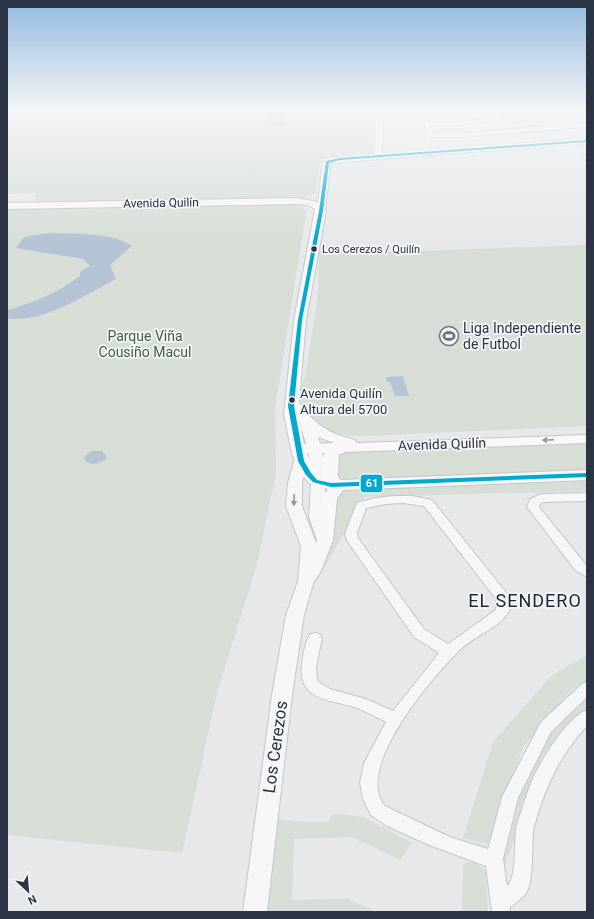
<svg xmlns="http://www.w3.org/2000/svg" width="594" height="919" viewBox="0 0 594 919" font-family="Roboto,sans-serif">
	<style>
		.green { fill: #d6ded6 }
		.water { fill: #b4c4d5 }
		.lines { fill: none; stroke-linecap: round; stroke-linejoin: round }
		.minor-casing { stroke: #c4c6c8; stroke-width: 2 }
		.tertiary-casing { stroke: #c4c6c8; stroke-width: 2 }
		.secondary-casing { stroke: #c4c6c8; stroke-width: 2 }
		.minor { fill: #f5f6f7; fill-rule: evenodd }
		.tertiary { fill: #f5f6f7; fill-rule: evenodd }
		.secondary { fill: #f8f8f8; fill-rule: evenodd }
		.bus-1-casing { stroke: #f4f6f9; stroke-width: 3 }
		.bus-1 { fill: #00a9ce; fill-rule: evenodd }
		.oneway { fill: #92969e }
		.oneway2 { fill: #90959e }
		.bus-dot { fill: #2b3445; stroke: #f4f6f9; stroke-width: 1.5 }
		.labels { text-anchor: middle; stroke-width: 3.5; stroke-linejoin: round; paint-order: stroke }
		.far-bus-label { font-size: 11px; fill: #2b3445; stroke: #f4f6f9; text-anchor: start }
		.far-street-label { font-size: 12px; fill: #2b3445; stroke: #f4f6f9 }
		.bus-label { font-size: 13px; fill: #2b3445; stroke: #f4f6f9; text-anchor: start }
		.poi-label { font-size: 14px; fill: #2b3445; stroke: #f4f6f9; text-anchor: start }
		.park-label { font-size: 14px; fill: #3f6138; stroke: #f4f6f9 }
		.street-label { font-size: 14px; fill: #2b3445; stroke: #f4f6f9 }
		.near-street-label { font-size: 17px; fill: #2b3445; stroke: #f4f6f9 }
		.near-neighbourhood-label { font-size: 18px; letter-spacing: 1px; fill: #1d2536; stroke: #f4f6f9 }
		.line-badge { stroke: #f4f6f9; stroke-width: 1.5 }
		.badge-label { font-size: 11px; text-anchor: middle; font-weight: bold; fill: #fff }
	</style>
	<rect width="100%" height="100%" fill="#e6e8ea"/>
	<g class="green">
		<polygon points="42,111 374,111 373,155 323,159 320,163 316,193 308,197 295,200 35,201 36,180 35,193 7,194 7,114"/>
		<polygon points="498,111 524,111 549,126 524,128"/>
		<polygon points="289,204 303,207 306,213 275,409 276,472 257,564 217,693 182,853 7,835 7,207"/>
		<path d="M587,245v181l-224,10c-6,0 -13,0 -19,-1 -16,-3 -38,-17 -43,-34 -2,-8 1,-17 4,-24l13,-81 1,-46 66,2z"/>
		<polygon points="587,443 587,469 342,481 335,479 337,451"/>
		<polygon points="587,480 587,491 365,497 316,582 325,497 329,491 362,488"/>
		<polygon points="587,655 587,681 571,690 523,747 493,836 486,844 463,838 493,742 551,676"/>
		<polygon points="587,690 587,708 538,774 501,876 497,874 512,797 548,728"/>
		<polygon points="333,814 364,817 412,843 400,860 352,837 294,839 292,900 347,899 371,909 372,912 262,912 273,819 302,822 328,822"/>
		<polygon points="473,861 486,871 488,912 462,912 463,864"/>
	</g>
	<g class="water">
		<polygon points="272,114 285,115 285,121 287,124 283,127 265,125 262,122"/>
		<path d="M50,233c25,1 62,-1 82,13l-22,19 6,14c-28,15 -77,46 -109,39l1,-8c26,-8 50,-17 72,-34v-4l10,-6 -7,-7 -67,-11 8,-11z"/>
		<polygon points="403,376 409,396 395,396 390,382 387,382 386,377"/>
		<path d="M92,451h10l5,6c-5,7 -15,9 -22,4l-1,-4z"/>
	</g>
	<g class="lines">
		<defs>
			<g id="minor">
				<polygon points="7,111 10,111 8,113"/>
				<polygon points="423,111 468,111 429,114 430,122 458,122 495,118 487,111 492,111 502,119 458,126 431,126 433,133 462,133 587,123 587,127 462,137 432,137 426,133"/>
				<polygon points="526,111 534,111 543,114 587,111 587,115 543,118"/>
				<polygon points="587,139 587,143 378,159 375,157 378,155"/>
				<polygon points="587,153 587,161 582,157"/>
				<polygon points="587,493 587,501 543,502 540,504 539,507 587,566 587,577 575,570 527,507 530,499 541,494"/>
				<path d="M394,496h18l20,4 76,95 2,3v12c-11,19 -35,25 -50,40 -27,26 -107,119 -75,156l65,31 38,12 14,-52 39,-75 41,-38 5,-2v15l-36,35 -33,66 -15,61 4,27c10,-8 7,-42 9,-56 2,-11 15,-50 21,-60 9,-17 32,-54 50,-60v16c-27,28 -43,64 -53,101 -4,18 2,55 -10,69 -4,4 -10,8 -14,12v4h-18l-6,-46 -57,-21 -42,-19 -16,-11 -8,-16 -3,-16 4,-20 22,-41c-10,-5 -19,-10 -29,-14 -25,-9 -60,-6 -55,-44 1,-9 3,-21 8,-30l5,-1 5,1 2,4 -6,29 1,14 13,8 36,10 27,12 46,-58 -25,-16 -68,-98 -1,-6 12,-30 19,-5zM403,503l21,3 72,93v10l-3,3 -45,32 -24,-15 -66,-91 -1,-5 9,-25 19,-4z"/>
			</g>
			<g id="tertiary">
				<polygon points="377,111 383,111 382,157 378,159 331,163 325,209 324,211 318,211 317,209 323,162 335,158 374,155"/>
				<polygon points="307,421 312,422 314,425 322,449 325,482 325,517 333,540 321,571 313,584 304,615 292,695 267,912 243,912 272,695 286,615 298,581 301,546 286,506 288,483 294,461 296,458 306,458 308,461 302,483 302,506 316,543 317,540 309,517 311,482 308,449 300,425 302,422"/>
			</g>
			<path id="secondary" d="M297,198l20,4 9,9 -20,109 -7,82c14,22 31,32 56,38l2,3 230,-8v8l-241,9 -7,3 -1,22 3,3 246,-10v10l-244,10 -6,9 -4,41 -2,4 -6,2 -6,-2 -2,-4 4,-41 7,-10 -18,-5 -13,-15 -6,-20 -7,-35 10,-94 21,-111 -7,-4 -11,-1 -290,5v-6zM300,423l18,14 16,6 -30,1zM307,453h17l-1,5 -1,20 -10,-10z"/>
		</defs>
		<use href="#minor" class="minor-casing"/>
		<use href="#tertiary" class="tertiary-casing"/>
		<use href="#secondary" class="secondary-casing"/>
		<use href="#minor" class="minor"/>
		<use href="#tertiary" class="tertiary"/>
		<use href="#secondary" class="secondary"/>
		<defs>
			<polygon id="bus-1" points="587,140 587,142 340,160 329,163 323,211 302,320 294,406 304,461 311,473 317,480 331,483 587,473 587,477 331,487 313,482 306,475 298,461 288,406 298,320 319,211 326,161 340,158"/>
		</defs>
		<use href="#bus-1" class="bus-1-casing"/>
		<use href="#bus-1" class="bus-1"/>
	</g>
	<defs><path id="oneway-solid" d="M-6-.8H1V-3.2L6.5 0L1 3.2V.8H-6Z"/></defs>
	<use class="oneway" href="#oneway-solid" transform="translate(548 440) rotate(178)"/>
	<use class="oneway2" href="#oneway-solid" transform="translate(294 500) rotate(91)"/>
	<linearGradient id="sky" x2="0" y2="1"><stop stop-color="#93bae0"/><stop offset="0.46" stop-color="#f4f5f6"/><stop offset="1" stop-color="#f4f5f6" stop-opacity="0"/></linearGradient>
	<rect width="594" height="240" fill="url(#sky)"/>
	<defs>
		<symbol id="stadium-ring" viewBox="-11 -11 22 22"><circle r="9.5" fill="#f4f6f9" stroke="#6c737f" stroke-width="1.5"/><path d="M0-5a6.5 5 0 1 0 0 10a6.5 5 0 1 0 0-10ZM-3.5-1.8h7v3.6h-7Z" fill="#6c737f"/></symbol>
	</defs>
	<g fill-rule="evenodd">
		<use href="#stadium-ring" x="438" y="325" width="22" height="22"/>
	</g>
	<g class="bus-dot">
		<circle cx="314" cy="249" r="3.5"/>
		<circle cx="292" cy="400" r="3.5"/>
	</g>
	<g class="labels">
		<g class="far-bus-label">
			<text x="322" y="253">Los Cerezos / Quilín</text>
		</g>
		<g class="far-street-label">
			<text transform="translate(161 203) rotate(-1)" y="4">Avenida Quilín</text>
		</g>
		<g class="bus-label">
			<text x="300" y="398">Avenida Quilín<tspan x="300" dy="16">Altura del 5700</tspan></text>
		</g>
		<g class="poi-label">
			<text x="463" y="333">Liga Independiente<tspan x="463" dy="16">de Futbol</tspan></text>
		</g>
		<g class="park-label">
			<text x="145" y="341">Parque Viña<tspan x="145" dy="16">Cousiño Macul</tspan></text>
		</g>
		<g class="street-label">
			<text transform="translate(442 444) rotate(-2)" y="5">Avenida Quilín</text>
		</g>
		<g class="near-street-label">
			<text transform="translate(275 747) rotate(-82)" y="6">Los Cerezos</text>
		</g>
		<g class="near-neighbourhood-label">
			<text x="525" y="607">EL SENDERO</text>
		</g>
	</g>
	<rect class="line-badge" x="360" y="474" width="23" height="19" rx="4" fill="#00a9ce"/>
	<g class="badge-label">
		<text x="372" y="487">61</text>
	</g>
	<rect width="594" height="919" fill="none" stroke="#2b3445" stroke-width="16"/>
	<g transform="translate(28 891) rotate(154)" stroke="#f4f6f9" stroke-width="3" paint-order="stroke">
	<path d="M0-3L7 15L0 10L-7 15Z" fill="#2b3445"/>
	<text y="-6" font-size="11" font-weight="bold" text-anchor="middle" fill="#2b3445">N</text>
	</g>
</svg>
